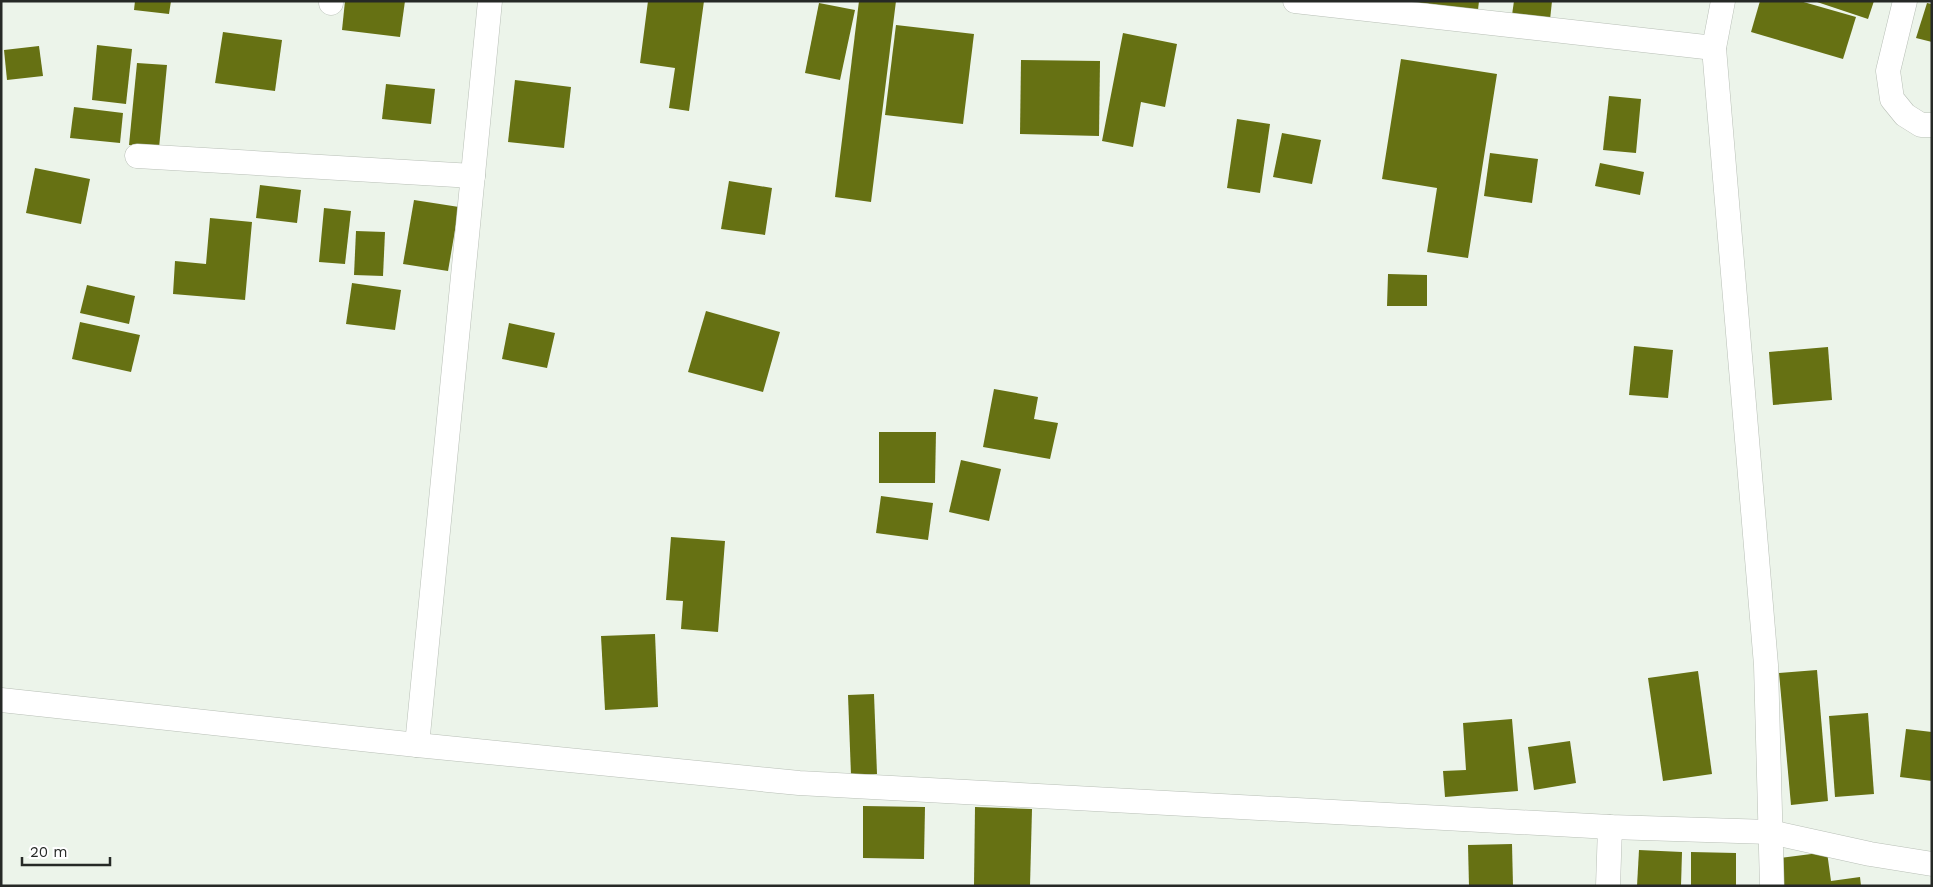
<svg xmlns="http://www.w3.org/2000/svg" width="1933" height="887" viewBox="0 0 1933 887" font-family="'Work Sans',sans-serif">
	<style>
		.building { fill: #667113 }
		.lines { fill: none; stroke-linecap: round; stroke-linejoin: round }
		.street-casing { stroke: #b8bfb6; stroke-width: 25 }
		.street { stroke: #fff; stroke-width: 24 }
	</style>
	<rect width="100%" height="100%" fill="#ecf4ea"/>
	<g class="building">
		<polygon points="135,1 171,1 169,14 134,10"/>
		<polygon points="345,1 405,1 400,37 342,30"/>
		<polygon points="648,1 704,1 689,111 669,108 675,68 640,63"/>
		<polygon points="859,1 896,1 871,202 835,197"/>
		<polygon points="1405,1 1479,1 1478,10"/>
		<polygon points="1514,1 1552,1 1550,20 1512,15"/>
		<polygon points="1760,1 1800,1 1856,17 1843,59 1751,32"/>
		<polygon points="1814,1 1874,1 1868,19"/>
		<polygon points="819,3 855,10 840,80 805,73"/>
		<polygon points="1927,3 1932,4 1932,42 1916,38"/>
		<polygon points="896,25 974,34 963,124 885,115"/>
		<polygon points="223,32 282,40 275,91 215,83"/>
		<polygon points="1123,33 1177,44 1165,107 1141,102 1133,147 1102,141"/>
		<polygon points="97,45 132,49 126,104 92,100"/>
		<polygon points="39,46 43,76 7,80 4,50"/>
		<polygon points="1401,59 1497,74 1468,258 1427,252 1437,188 1382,179"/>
		<polygon points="1021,60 1100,61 1099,136 1020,134"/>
		<polygon points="137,63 167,65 159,148 129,145"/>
		<polygon points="515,80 571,87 564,148 508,142"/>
		<polygon points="386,84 435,89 431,124 382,119"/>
		<polygon points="1609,96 1641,99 1636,153 1603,150"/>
		<polygon points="74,107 123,113 120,143 70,138"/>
		<polygon points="1237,119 1270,124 1260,193 1227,188"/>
		<polygon points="1282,133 1321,140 1312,184 1273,177"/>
		<polygon points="1490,153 1538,159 1532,203 1484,196"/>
		<polygon points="1600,163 1644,172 1640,195 1595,186"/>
		<polygon points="35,168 90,179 81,224 26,213"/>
		<polygon points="729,181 772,188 765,235 721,229"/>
		<polygon points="260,185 301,190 297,223 256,218"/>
		<polygon points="414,200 459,207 448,271 403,264"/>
		<polygon points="324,208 351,211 345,264 319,262"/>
		<polygon points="210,218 252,222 245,300 173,294 175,261 206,264"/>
		<polygon points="356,231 385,232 383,276 354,275"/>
		<polygon points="1388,274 1427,275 1427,306 1387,306"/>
		<polygon points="352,283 401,290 395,330 346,324"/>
		<polygon points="87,285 135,296 129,324 80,313"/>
		<polygon points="706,311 780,332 763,392 688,372"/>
		<polygon points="80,322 140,335 131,372 72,359"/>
		<polygon points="509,323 555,333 547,368 502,359"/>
		<polygon points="1634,346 1673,350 1668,398 1629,395"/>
		<polygon points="1828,347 1832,400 1773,405 1769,352"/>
		<polygon points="994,389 1038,397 1034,419 1058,423 1050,459 983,447"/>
		<polygon points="879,432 936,432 935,483 879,483"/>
		<polygon points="961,460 1001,469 989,521 949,512"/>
		<polygon points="881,496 933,503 928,540 876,533"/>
		<polygon points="671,537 725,541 718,632 681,629 683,601 666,600"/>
		<polygon points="655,634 658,707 605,710 601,636"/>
		<polygon points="1817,670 1828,801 1791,805 1779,673"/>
		<polygon points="1698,671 1712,774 1663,781 1648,678"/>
		<polygon points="874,694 877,774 851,775 848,695"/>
		<polygon points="1868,713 1874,794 1835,797 1829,716"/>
		<polygon points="1512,719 1518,791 1445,797 1443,771 1466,770 1463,723"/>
		<polygon points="1906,729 1932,732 1932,781 1900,777"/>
		<polygon points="1570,741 1576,783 1534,790 1528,747"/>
		<polygon points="863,806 925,807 924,859 863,858"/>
		<polygon points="975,807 1032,809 1030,886 974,885"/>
		<polygon points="1512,844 1513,886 1469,886 1468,845"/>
		<polygon points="1639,850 1682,852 1681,886 1637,886"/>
		<polygon points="1691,852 1736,853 1736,886 1691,886"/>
		<polygon points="1827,852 1831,881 1860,877 1861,886 1784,886 1780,858"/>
	</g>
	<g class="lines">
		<defs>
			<g id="street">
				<polyline points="1295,1 1714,48"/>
				<polyline points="1723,1 1714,48 1766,665 1772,886"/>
				<polyline points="1905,1 1888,71 1892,99 1905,115 1921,125 1932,125"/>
				<polyline points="331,3 331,1"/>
				<polyline points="137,156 473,176"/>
				<polyline points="1,700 417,745 799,783 1610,827 1770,832 1870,854 1932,864"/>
				<polyline points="417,745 490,1"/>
				<polyline points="1608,886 1610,827"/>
			</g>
		</defs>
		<use href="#street" class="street-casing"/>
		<use href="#street" class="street"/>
	</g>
	<rect width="1933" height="887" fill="none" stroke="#262926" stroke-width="5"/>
	<path d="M22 857v8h88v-8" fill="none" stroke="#262926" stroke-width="2.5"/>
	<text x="30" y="857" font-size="15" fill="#262926" stroke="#ffffff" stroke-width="4" paint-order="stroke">20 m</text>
</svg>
